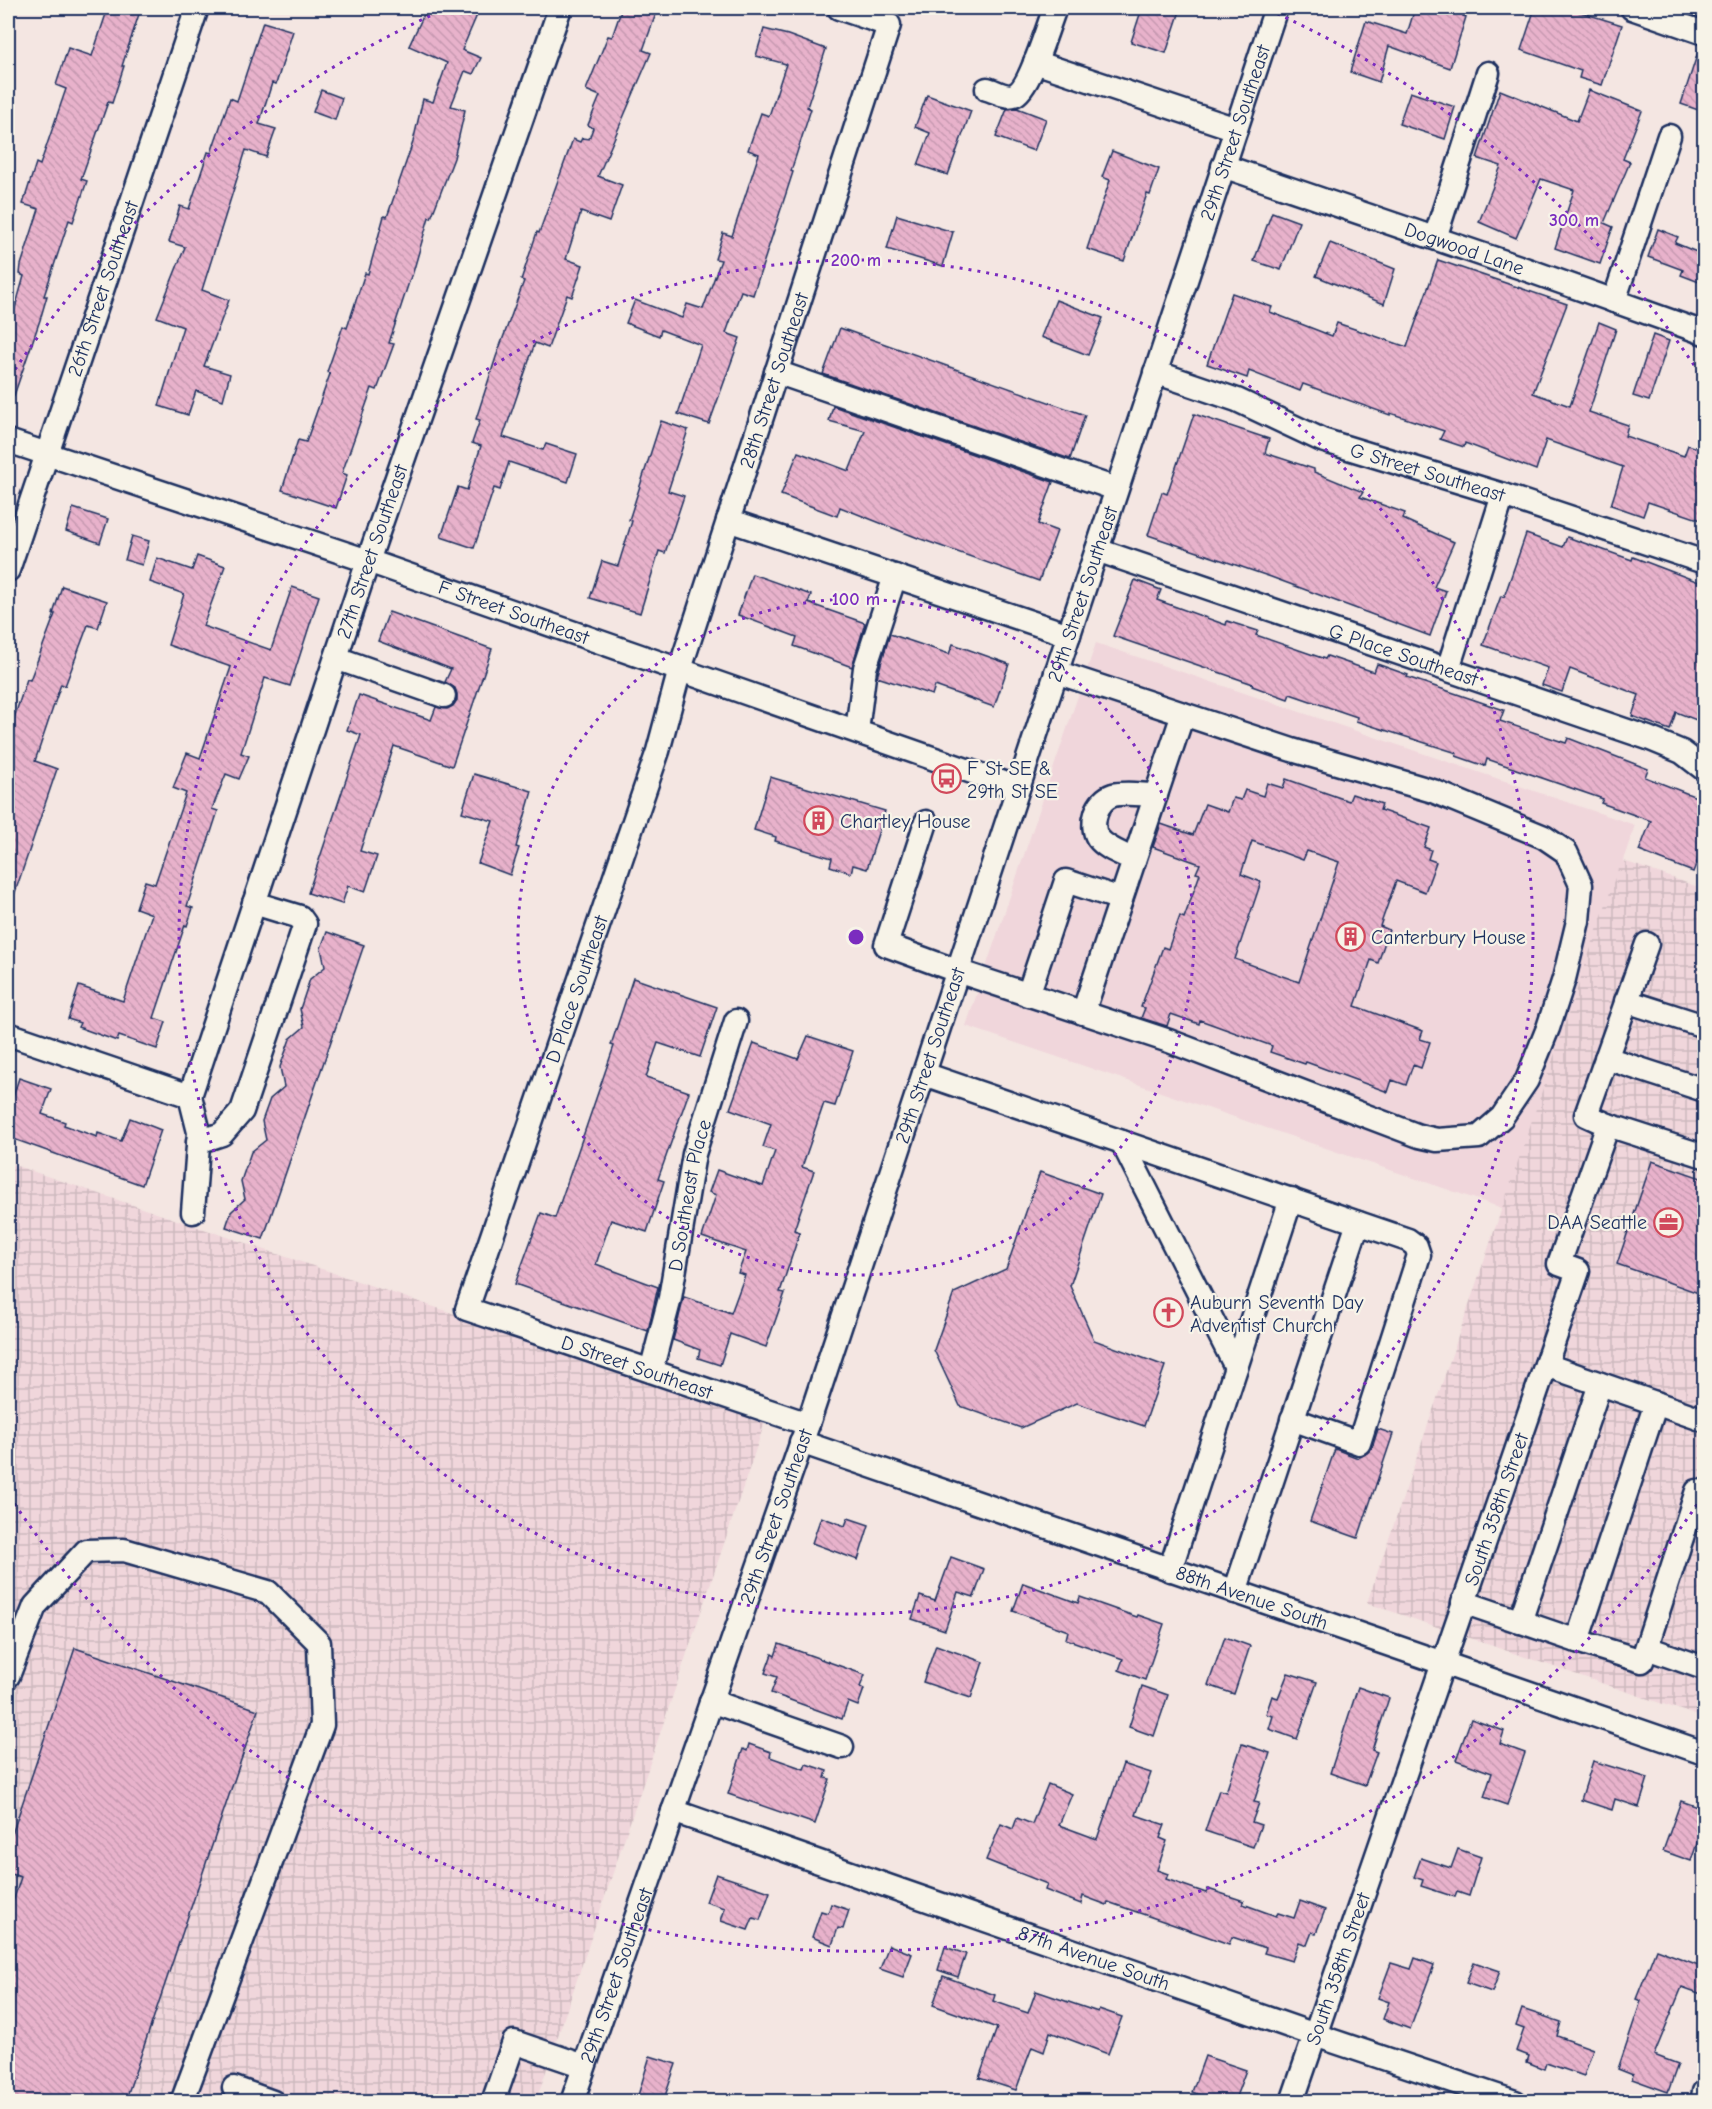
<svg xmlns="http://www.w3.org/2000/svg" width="1712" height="2109" viewBox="0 0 1712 2109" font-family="'Comic Neue',sans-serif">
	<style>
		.built { fill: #f0d6db }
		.industrial { fill: url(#industrial-grid) }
		.building { fill: url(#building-back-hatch); stroke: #1b2f5e; stroke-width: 1.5; fill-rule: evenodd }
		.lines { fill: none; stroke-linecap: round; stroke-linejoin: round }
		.minor-casing { stroke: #1b2f5e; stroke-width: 27 }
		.minor { stroke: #f7f3e8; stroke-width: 22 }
		.ring { fill: none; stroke: #7b2cbf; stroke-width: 3; stroke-dasharray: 3 6 }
		.labels { text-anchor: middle; stroke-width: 4.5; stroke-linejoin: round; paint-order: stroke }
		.street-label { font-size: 20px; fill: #1b2f5e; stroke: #f7f3e8 }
		.poi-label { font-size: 20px; fill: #1b2f5e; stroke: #f7f3e8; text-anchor: start }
		.centre { fill: #7b2cbf; stroke: #f7f3e8; stroke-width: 3 }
		.ring-label { font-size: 18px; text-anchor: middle; font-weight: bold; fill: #7b2cbf; stroke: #f7f3e8; stroke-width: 4.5; stroke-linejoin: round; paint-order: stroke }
	</style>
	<defs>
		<pattern id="industrial-grid" width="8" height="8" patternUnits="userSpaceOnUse" patternTransform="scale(1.5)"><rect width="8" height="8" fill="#f0d6db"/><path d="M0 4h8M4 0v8" fill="none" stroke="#cdb8be"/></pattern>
		<pattern id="building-back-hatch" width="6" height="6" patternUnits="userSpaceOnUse" patternTransform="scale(1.5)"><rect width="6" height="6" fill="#e8b2cb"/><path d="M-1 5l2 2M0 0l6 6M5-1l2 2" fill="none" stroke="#c699b1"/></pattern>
	</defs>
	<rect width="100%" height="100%" fill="#f4e6e2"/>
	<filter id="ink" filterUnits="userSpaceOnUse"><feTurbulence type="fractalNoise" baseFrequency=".0167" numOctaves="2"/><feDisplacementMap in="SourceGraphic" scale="12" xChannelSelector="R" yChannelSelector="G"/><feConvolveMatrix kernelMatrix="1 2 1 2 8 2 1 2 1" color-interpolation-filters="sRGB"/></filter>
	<g filter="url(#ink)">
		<polygon class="built" points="1096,643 1635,825 1505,1209 966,1026"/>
		<g class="industrial">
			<polygon points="1621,860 1704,889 1704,1718 1367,1603"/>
			<polygon points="8,1163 766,1419 536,2101 8,2102"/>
		</g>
		<g class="building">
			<polygon points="108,8 141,8 122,66 124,66 112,103 108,102 81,179 87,181 73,222 69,220 44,296 47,296 40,320 10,407 8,407 8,317 12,319 24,276 20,274 21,265 39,209 23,204 36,163 40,165 66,89 56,85 68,48 92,56"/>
			<polygon points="427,8 480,8 462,50 481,58 473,74 465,71 451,106 465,110 454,158 431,218 429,217 412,276 411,276 389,343 394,344 377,390 372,388 342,473 347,475 336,508 282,490 298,440 306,442 330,374 327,372 343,326 347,328 365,273 368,274 384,216 387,217 413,142 423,99 433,102 447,63 409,46"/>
			<polygon points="622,8 658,8 643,50 651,53 598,176 622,185 609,222 581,212 566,259 583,265 572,297 567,295 548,348 535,343 503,437 543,450 546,444 577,454 568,482 509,462 500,490 494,488 474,548 441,537 458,487 467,490 481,446 472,443 480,420 476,419 496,357 524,281 521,280 537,232 539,233 573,139 580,142 582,138 589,139 593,128 588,125 600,96 586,90 608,36 612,37"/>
			<polygon points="1142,8 1181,8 1166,53 1131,42"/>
			<polygon points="1415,8 1466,8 1463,16 1466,17 1450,68 1389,46 1379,82 1350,72 1366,21 1407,34"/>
			<polygon points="1535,8 1567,8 1622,25 1602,85 1579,78 1581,71 1521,50"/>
			<polygon points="263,22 293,31 276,84 272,83 259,124 276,129 266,157 246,150 202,290 229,300 204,366 230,374 223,400 196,391 188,415 159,406 183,327 157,317 185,247 169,242 180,206 189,209 208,152 211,153 230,98 237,101"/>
			<polygon points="764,29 788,35 826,49 807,107 811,109 791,171 793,172 753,295 741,291 726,333 740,338 709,424 678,414 701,345 661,330 659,336 626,323 635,300 682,318 687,304 703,309 721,260 715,259 723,233 732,236 759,154 748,150 761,113 769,116 786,64 756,56"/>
			<polygon points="1700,46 1704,46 1704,112 1681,104"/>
			<polygon points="321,90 342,98 335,120 313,112"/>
			<polygon points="1500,90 1577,121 1589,90 1642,111 1623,159 1630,162 1604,223 1613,227 1600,264 1555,248 1574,190 1541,179 1516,238 1479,222 1501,166 1477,158"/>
			<polygon points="1410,92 1455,107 1445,139 1399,124"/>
			<polygon points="927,95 971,111 948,175 918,165 930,133 915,127"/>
			<polygon points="1017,108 1046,119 1034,151 996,137 1007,109"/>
			<polygon points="1112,151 1159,169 1150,195 1147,194 1124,261 1087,249 1110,180 1102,177"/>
			<polygon points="1272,212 1299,222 1281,270 1254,261"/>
			<polygon points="897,215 953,232 943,266 887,249"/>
			<polygon points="1658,229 1678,237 1675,243 1704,255 1704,284 1681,275 1683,270 1648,257"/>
			<polygon points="1330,243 1395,269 1384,304 1316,276"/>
			<polygon points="1438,260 1567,304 1533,393 1570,406 1599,322 1616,329 1589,412 1628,425 1625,436 1684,456 1688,445 1704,450 1704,521 1648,502 1643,516 1611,505 1623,467 1546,440 1536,470 1465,443 1464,447 1440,439 1444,431 1390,413 1390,415 1303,384 1300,391 1249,371 1247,378 1207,364 1232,293 1272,307 1270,312 1332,336 1337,323 1407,347"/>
			<polygon points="1056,300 1103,318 1088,355 1041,337"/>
			<polygon points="840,328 1085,415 1070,459 823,374"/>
			<polygon points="1653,335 1669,341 1649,401 1633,396"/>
			<polygon points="833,406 1053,482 1038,524 1057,531 1039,581 918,538 840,507 837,516 781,495 798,452 849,471 865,431 829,421"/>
			<polygon points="1194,414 1269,439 1265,453 1314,469 1314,472 1363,492 1360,497 1405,513 1403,519 1454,542 1434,587 1446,591 1430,636 1271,577 1148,535 1162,492 1167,494"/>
			<polygon points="661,421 688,430 668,491 684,496 665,553 659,551 640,613 590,598 602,561 618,566 632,521 629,520"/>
			<polygon points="73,508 108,519 100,543 66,531"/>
			<polygon points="1526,534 1563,547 1567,537 1632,560 1633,557 1662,568 1704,584 1704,723 1676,712 1670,730 1632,716 1639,695 1570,669 1562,692 1542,685 1548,668 1483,645 1501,596 1504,597"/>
			<polygon points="132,536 149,541 142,565 125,560"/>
			<polygon points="197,556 225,566 203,626 271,650 292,587 319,596 290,686 265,678 241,753 249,756 239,779 226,774 212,809 218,811 187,906 193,908 187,926 185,925 154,1018 166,1022 157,1049 119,1036 117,1041 78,1027 80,1023 68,1019 79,986 123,1001 152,914 136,908 145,881 155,884 186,793 173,788 187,753 200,758 231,667 168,645 184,594 150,582 157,558 192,570"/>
			<polygon points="752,574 811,595 808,603 865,623 852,667 794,646 797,637 738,615"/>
			<polygon points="1135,580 1161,590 1157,600 1226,625 1227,621 1258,631 1256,635 1325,659 1327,656 1374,672 1377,664 1408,675 1407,677 1504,710 1500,721 1566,743 1568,738 1648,769 1645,777 1704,800 1704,844 1693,872 1639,851 1651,821 1601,803 1603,799 1487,759 1485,766 1456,756 1457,753 1356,721 1357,717 1290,694 1288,699 1252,686 1253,684 1113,636"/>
			<polygon points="62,586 107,601 98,628 88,625 65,686 61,684 35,761 57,769 10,907 8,906 8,752 13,735 9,733 27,679 30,680 55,614 53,614"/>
			<polygon points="389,612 492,649 452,766 394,746 360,851 377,856 365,892 348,886 342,904 308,893 361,735 347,730 359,695 431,720 436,707 447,709 453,706 457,700 457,694 455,688 445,682 451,669 378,641"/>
			<polygon points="890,634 949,654 953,644 1009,664 994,707 935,686 932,695 877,677"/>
			<polygon points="474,774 532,791 516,847 519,848 510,875 478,863 493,821 462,812"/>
			<polygon points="770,777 885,811 867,869 853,865 851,873 830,866 832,858 775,841 776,837 754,830"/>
			<path d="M1286,779l63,22 3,-7 30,10 -2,6 51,18 -7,19 7,3 -3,9 8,3 -11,30 -29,-11 -16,45 9,4 -11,33 -7,-3 -16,46 68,25 -3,8 10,3 -9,26 -8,-3 -7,20 -14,-5 -4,12 -82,-30 -1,2 -35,-12 2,-6 -72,-26 -1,4 -28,-10 -4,12 -26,-8 4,-10 -4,-1 22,-60 5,2 12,-33 4,2 16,-44 -4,-1 4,-9 -47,-17 8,-23 32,11 12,-31 23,8 5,-14 8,2 4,-10 18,6 4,-13 16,5zM1252,841l51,19 4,-9 32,11 -40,120 -64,-23 26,-77 -20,-8z"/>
			<polygon points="327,932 364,945 263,1239 226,1227 231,1212 245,1199 241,1181 251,1152 266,1140 262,1121 270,1099 284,1087 280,1067 290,1039 304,1027 300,1009 310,979 325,967 321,948"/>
			<polygon points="633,978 717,1007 700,1057 658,1043 646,1077 689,1092 658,1179 664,1181 647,1232 611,1220 596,1264 658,1287 648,1331 515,1284 541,1213 555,1218 614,1046 611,1045"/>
			<polygon points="808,1036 853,1051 835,1106 824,1103 802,1167 814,1171 794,1230 800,1232 780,1292 785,1293 766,1347 730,1334 720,1365 698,1358 700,1350 673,1340 684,1297 731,1313 745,1275 738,1273 746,1252 702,1237 716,1195 709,1192 717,1170 763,1186 775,1151 763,1147 771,1124 730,1109 754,1043 798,1059"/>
			<polygon points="19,1078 51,1089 42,1114 65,1122 64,1125 97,1137 98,1133 121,1141 130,1118 161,1130 142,1185 8,1137 8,1112"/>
			<polygon points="1652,1161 1704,1179 1704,1295 1617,1264"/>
			<polygon points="1040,1172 1101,1194 1070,1286 1094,1340 1165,1366 1144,1426 1077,1403 1021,1428 960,1406 934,1350 954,1293 1006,1269"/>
			<polygon points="1378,1429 1393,1434 1358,1538 1310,1521 1335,1449 1358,1458 1362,1456 1367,1453 1372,1448"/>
			<polygon points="821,1517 845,1526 848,1518 869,1525 858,1560 812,1543"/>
			<polygon points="951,1557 984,1569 974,1597 958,1592 945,1630 912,1619 920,1596 935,1601"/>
			<polygon points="1023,1583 1078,1603 1080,1597 1137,1617 1138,1615 1164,1624 1145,1680 1119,1670 1123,1659 1066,1639 1068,1631 1013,1611"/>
			<polygon points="1225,1637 1250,1646 1234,1694 1208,1685"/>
			<polygon points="779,1644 865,1675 860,1687 864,1689 858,1706 848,1702 842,1719 771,1693 777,1677 765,1673 772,1654 775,1656"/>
			<polygon points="936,1645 983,1662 971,1698 923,1682"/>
			<polygon points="75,1648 258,1710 125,2102 8,2102 8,1917 21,1877 8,1873 8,1846"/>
			<polygon points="1288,1673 1317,1682 1297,1739 1269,1729 1273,1716 1266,1714 1272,1696 1278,1698"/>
			<polygon points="1142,1686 1168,1695 1154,1736 1129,1727"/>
			<polygon points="1358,1687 1389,1698 1372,1750 1377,1752 1365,1785 1330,1773"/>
			<polygon points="1471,1719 1504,1731 1500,1744 1525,1753 1507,1805 1484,1797 1492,1773 1456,1760"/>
			<polygon points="749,1744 771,1752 770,1757 804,1769 806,1764 827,1771 825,1778 830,1779 815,1824 728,1794 743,1749 747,1751"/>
			<polygon points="1242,1744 1270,1753 1254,1802 1259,1803 1252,1822 1261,1825 1253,1847 1205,1831 1219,1790 1226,1792"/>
			<polygon points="1593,1761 1648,1778 1639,1807 1615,1799 1612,1810 1581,1800"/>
			<polygon points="1123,1764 1151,1773 1136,1815 1165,1825 1160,1838 1167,1841 1157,1870 1168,1874 1166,1879 1206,1893 1208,1889 1244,1901 1243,1904 1276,1916 1278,1913 1294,1918 1300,1901 1325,1910 1316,1933 1312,1932 1307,1945 1299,1942 1292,1961 1264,1953 1266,1948 1232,1937 1229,1944 1108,1902 1107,1905 1083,1896 1081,1904 1045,1890 1047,1884 986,1860 1001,1824 1013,1829 1017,1818 1032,1824 1048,1784 1072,1794 1059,1825 1097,1839"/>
			<polygon points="1681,1801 1704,1809 1704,1823 1691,1861 1663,1851"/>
			<polygon points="1458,1849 1481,1857 1469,1896 1457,1892 1455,1897 1421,1886 1423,1880 1414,1877 1421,1858 1451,1868"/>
			<polygon points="716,1874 770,1892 760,1920 753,1918 748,1930 721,1921 725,1908 706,1902"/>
			<polygon points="831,1904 849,1910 843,1929 838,1928 832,1945 812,1937 821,1911 828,1913"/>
			<polygon points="889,1945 912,1954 903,1977 880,1969"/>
			<polygon points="945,1947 966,1954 958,1977 938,1970"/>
			<polygon points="1656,1949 1704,1967 1704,1995 1682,1987 1654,2055 1678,2064 1668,2092 1632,2079 1633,2075 1618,2069 1641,2001 1636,1999"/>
			<polygon points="1415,1958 1434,1965 1410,2029 1383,2019 1389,2002 1378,1998 1391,1963 1411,1969"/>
			<polygon points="1474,1962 1500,1971 1492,1992 1466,1983"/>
			<polygon points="943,1976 995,1995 993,2001 1028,2013 1036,1991 1098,2012 1099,2009 1122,2017 1108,2054 1050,2032 1044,2052 1032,2047 1016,2090 979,2078 997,2028 933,2005"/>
			<polygon points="1522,2009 1561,2022 1557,2036 1593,2049 1584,2076 1546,2063 1544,2069 1527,2062 1529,2056 1516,2051 1524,2029 1516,2026"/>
			<polygon points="650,2056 676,2064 663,2102 636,2102"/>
			<polygon points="1205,2056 1246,2070 1234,2102 1219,2102 1192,2092"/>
		</g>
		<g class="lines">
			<defs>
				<g id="minor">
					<polyline points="1632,8 1704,33"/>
					<polyline points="1035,62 1236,129"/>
					<path d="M987,89c8,2 19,9 27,6 16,-6 34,-70 41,-87"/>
					<path id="s1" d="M1223,166l296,101 185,66"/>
					<polyline points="1435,238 1488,73"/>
					<polyline points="1614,301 1669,136"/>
					<polyline points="776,372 1116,489"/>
					<path id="s2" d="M1155,372l82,28 85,40 181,55 201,67"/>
					<path id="s3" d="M8,441l360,120 650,227"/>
					<polyline points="728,520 1069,635"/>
					<path id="s4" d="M1097,550l551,188 34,14 22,17"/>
					<path id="s5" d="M8,570l189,-562"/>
					<polyline points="336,658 444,696"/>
					<polyline points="1448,669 1503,495"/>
					<polyline points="857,731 865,668 895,576"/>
					<polyline points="926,822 886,945 957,971 1169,1041 1419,1136 1437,1140 1479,1137 1502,1117 1527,1080 1548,1028 1564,979 1578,921 1581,885 1566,852 1544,837 1433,791 1292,750 1056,672"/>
					<path d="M1134,860c-11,-6 -28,-11 -36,-22 -9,-14 -1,-38 15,-43 13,-3 30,0 43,0"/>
					<polyline points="1028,995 1066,881 1121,899"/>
					<polyline points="1626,1001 1704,1026"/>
					<polyline points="1083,1013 1183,714"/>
					<polyline points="8,1034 190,1096"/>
					<polyline points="1606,1058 1704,1090"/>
					<polyline points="924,1074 1408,1240 1416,1246 1419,1255 1359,1443 1292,1419"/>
					<path id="s6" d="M190,1096l178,-535 192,-553"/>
					<polyline points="190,1096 199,1132 193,1212"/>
					<polyline points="1608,1125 1704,1156"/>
					<polyline points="198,1142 222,1134 242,1111 305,924 300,917 254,903"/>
					<polyline points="1122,1142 1236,1367"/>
					<polyline points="1546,1365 1704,1420"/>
					<path id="s7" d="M651,1371l19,-73 24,-144 42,-133"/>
					<path id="s8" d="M808,1424l-341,-115 191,-558 22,-82 209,-644 -50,-17"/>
					<path id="s9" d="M801,1442l903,311"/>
					<polyline points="1170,1570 1291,1199"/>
					<polyline points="1235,1592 1358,1223"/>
					<polyline points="1463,1602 1577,1641 1656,1403"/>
					<polyline points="1520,1622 1600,1384"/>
					<polyline points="1577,1641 1642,1661 1697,1491 1704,1494"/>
					<polyline points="1647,1648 1704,1668"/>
					<polyline points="8,1676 35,1606 86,1551 124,1550 268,1592 319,1643 322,1725 182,2102"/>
					<polyline points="711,1701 842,1747"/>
					<path id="s10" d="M673,1811l642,224 200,67"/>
					<polyline points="234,2088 273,2102"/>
					<polyline points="493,2102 514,2042 584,2066"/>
					<path id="s11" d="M572,2102l236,-678 468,-1416"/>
					<path id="s12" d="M1292,2102l286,-831 -19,-7 49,-139 -22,-10 61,-171"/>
					<polyline points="1702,2102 1704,2092"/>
				</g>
			</defs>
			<use href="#minor" class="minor-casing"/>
			<use href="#minor" class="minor"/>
		</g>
	</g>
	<g class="ring">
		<circle cx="856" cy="937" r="338"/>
		<circle cx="856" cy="937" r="677"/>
		<path d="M1702 1497A1015 1015 0 0 1 10 1497M10 377A1015 1015 0 0 1 443 10M1269 10A1015 1015 0 0 1 1702 377"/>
	</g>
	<defs>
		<symbol id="bus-ring" viewBox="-11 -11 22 22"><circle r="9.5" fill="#f7f3e8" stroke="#d1495b" stroke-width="1.5"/><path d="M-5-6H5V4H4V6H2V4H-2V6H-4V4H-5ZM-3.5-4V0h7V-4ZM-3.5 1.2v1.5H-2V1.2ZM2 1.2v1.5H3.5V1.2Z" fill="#d1495b"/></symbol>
		<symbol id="building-ring" viewBox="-11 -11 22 22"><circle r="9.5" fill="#f7f3e8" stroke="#d1495b" stroke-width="1.5"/><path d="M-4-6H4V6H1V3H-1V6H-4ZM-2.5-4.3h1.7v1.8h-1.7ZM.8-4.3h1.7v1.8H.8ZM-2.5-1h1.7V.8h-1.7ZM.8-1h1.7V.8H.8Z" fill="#d1495b"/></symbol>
		<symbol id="office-ring" viewBox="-11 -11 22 22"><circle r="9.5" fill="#f7f3e8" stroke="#d1495b" stroke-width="1.5"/><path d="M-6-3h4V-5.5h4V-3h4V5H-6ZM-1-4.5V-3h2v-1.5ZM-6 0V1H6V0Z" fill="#d1495b"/></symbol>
		<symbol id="church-ring" viewBox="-11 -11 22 22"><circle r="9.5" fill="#f7f3e8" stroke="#d1495b" stroke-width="1.5"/><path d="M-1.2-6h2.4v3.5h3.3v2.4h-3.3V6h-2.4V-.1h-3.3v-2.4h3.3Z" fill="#d1495b"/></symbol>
	</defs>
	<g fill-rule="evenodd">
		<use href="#bus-ring" x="930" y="762" width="33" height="33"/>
		<use href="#building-ring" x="802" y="804" width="33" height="33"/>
		<use href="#building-ring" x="1334" y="920" width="33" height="33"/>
		<use href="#office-ring" x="1652" y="1206" width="33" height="33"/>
		<use href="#church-ring" x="1152" y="1296" width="33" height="33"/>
	</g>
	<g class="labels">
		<g class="street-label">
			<text dy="7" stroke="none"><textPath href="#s11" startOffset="2078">29th Street Southeast</textPath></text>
			<text dy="7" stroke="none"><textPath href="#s1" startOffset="255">Dogwood Lane</textPath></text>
			<text dy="7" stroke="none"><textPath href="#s5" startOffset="297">26th Street Southeast</textPath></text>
			<text dy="7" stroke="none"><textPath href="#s8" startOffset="1338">28th Street Southeast</textPath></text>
			<text dy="7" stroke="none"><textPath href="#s2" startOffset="291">G Street Southeast</textPath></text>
			<text dy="7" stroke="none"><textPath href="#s6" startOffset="574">27th Street Southeast</textPath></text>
			<text dy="7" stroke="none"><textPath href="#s11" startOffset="1592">29th Street Southeast</textPath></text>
			<text dy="7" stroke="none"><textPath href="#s3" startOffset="534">F Street Southeast</textPath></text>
			<text dy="7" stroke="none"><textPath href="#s4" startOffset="324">G Place Southeast</textPath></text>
			<text dy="7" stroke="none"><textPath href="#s8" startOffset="698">D Place Southeast</textPath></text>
			<text dy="7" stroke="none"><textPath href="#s11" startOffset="1106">29th Street Southeast</textPath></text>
			<text dy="7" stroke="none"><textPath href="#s7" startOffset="180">D Southeast Place</textPath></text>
			<text transform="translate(637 1367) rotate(19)" y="7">D Street Southeast</text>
			<text dy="7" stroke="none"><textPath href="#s12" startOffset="627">South 358th Street</textPath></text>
			<text dy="7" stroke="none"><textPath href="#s11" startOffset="620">29th Street Southeast</textPath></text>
			<text dy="7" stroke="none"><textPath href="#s9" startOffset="477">88th Avenue South</textPath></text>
			<text dy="7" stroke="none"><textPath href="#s10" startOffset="446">87th Avenue South</textPath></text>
			<text dy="7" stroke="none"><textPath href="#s12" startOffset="141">South 358th Street</textPath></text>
			<text dy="7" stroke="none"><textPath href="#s11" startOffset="134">29th Street Southeast</textPath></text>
		</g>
		<g class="poi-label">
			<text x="967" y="775">F St SE &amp;<tspan x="967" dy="23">29th St SE</tspan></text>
			<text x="840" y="828">Chartley House</text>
			<text x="1371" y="944">Canterbury House</text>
			<text x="1647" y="1229" text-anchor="end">DAA Seattle</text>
			<text x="1190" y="1309">Auburn Seventh Day<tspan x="1190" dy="23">Adventist Church</tspan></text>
		</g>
	</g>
	<circle cx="856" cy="937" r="9" class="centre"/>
	<g class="ring-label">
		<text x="1574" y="226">300 m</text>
		<text x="856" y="266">200 m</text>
		<text x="856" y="605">100 m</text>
	</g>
	<rect width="1712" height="2109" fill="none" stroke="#f7f3e8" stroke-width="30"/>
	<rect x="15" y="15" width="1682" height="2079" fill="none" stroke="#1b2f5e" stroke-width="2" filter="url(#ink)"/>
</svg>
